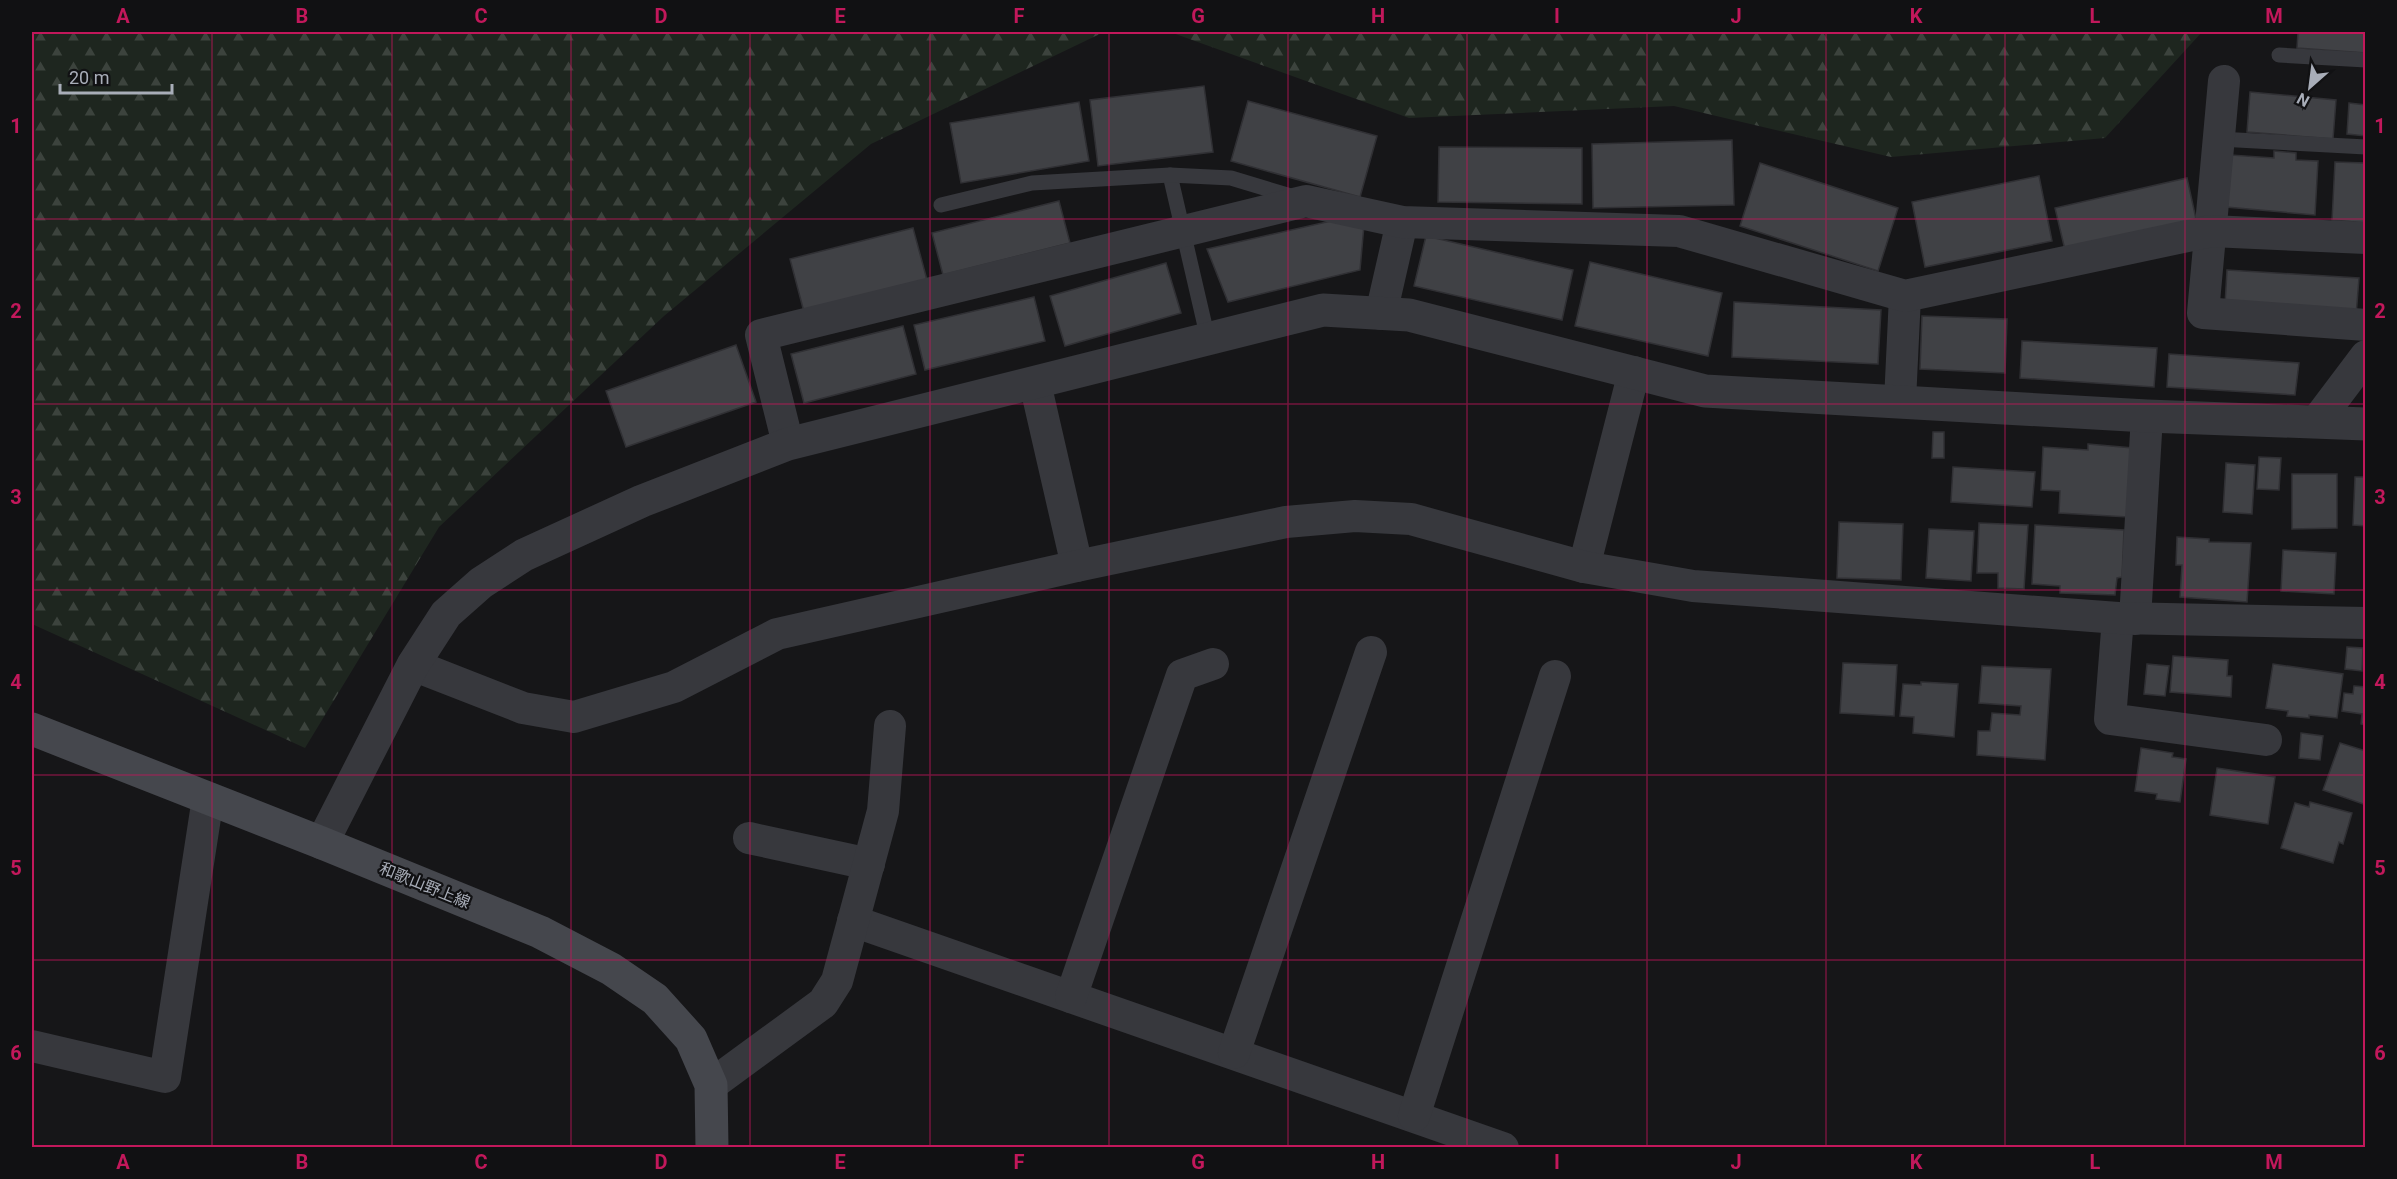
<svg xmlns="http://www.w3.org/2000/svg" width="2397" height="1179" viewBox="0 0 2397 1179" font-family="Roboto,'Noto Sans JP',sans-serif">
	<style>
		.forest { fill: url(#forest-firs) }
		.building { fill: #404145; stroke: #303034; stroke-width: 1.5 }
		.lines { fill: none; stroke-linecap: round; stroke-linejoin: round }
		.service { stroke: #37383d; stroke-width: 15 }
		.minor { stroke: #37383d; stroke-width: 32 }
		.tertiary { stroke: #37383d; stroke-width: 33 }
		.secondary { stroke: #45474d; stroke-width: 33 }
		.grid { fill: none; stroke: #c2185b; stroke-width: 1.5; stroke-opacity: 0.55 }
		.labels { text-anchor: middle; stroke-width: 4.5; stroke-linejoin: round; paint-order: stroke }
		.street-label { font-size: 16px; fill: #a8adb8; stroke: #111113 }
		.neatline { fill: none; stroke: #c2185b; stroke-width: 2 }
		.grid-label { font-size: 20px; text-anchor: middle; font-weight: bold; fill: #c2185b }
	</style>
	<defs>
		<pattern id="forest-firs" width="22" height="20" patternUnits="userSpaceOnUse" patternTransform="scale(1.5)"><rect width="22" height="20" fill="#1e261f"/><path d="M5 1l3.5 6h-7zM16 11l3.5 6h-7z" fill="#3c433d"/></pattern>
	</defs>
	<rect width="100%" height="100%" fill="#161618"/>
	<g class="forest">
		<polygon points="32,32 1104,32 871,144 664,316 439,527 305,748 32,624"/>
		<polygon points="1170,32 2202,32 2105,138 1891,157 1674,106 1409,118"/>
	</g>
	<g class="building">
		<polygon points="2298,32 2366,32 2366,53 2297,48"/>
		<polygon points="1204,86 1213,152 1098,166 1090,100"/>
		<polygon points="2250,92 2336,100 2333,139 2247,132"/>
		<polygon points="1248,101 1377,136 1360,197 1231,161"/>
		<polygon points="1079,102 1089,161 961,183 950,123"/>
		<polygon points="2349,103 2366,105 2366,136 2347,134"/>
		<polygon points="1732,140 1734,205 1593,208 1592,144"/>
		<polygon points="1439,147 1582,148 1582,204 1438,202"/>
		<polygon points="2274,151 2296,153 2296,160 2318,161 2315,215 2226,207 2231,155 2274,158"/>
		<polygon points="2335,162 2366,163 2366,223 2332,220"/>
		<polygon points="1760,163 1898,208 1878,271 1740,226"/>
		<polygon points="2039,176 2052,241 1925,267 1912,202"/>
		<polygon points="2187,178 2196,219 2065,250 2055,208"/>
		<polygon points="1059,201 1070,243 943,275 932,233"/>
		<polygon points="1331,221 1364,225 1360,270 1228,302 1207,249"/>
		<polygon points="913,228 927,280 804,312 790,259"/>
		<polygon points="1426,236 1573,270 1562,320 1414,286"/>
		<polygon points="1590,262 1722,293 1708,356 1575,326"/>
		<polygon points="1166,263 1181,313 1065,346 1050,296"/>
		<polygon points="2227,270 2359,278 2356,316 2225,305"/>
		<polygon points="1034,297 1045,341 925,370 914,325"/>
		<polygon points="1734,302 1881,310 1878,364 1732,357"/>
		<polygon points="1922,316 2007,319 2005,373 1920,369"/>
		<polygon points="903,326 916,374 804,403 791,354"/>
		<polygon points="2022,341 2157,348 2154,387 2020,378"/>
		<polygon points="736,345 756,402 626,447 606,391"/>
		<polygon points="2169,354 2299,363 2295,395 2167,387"/>
		<polygon points="1933,432 1944,432 1944,458 1932,458"/>
		<polygon points="2088,444 2133,448 2128,517 2059,513 2060,491 2041,490 2043,447 2088,450"/>
		<polygon points="2259,457 2281,458 2279,490 2257,489"/>
		<polygon points="2226,463 2255,465 2252,514 2223,512"/>
		<polygon points="1953,467 2035,472 2032,507 1951,502"/>
		<polygon points="2292,474 2337,474 2337,528 2292,529"/>
		<polygon points="2355,477 2366,477 2366,526 2353,525"/>
		<polygon points="1839,522 1903,524 1901,580 1837,578"/>
		<polygon points="1979,523 2028,525 2024,589 1998,588 1998,573 1977,573"/>
		<polygon points="2035,525 2124,530 2122,577 2117,578 2115,595 2060,593 2060,586 2032,584"/>
		<polygon points="1929,529 1974,531 1971,581 1926,578"/>
		<polygon points="2177,537 2209,539 2209,542 2251,543 2247,602 2180,597 2182,565 2176,565"/>
		<polygon points="2283,550 2336,553 2334,594 2281,591"/>
		<polygon points="2347,647 2363,648 2362,671 2345,669"/>
		<polygon points="2173,656 2228,660 2227,676 2232,676 2231,697 2170,692"/>
		<polygon points="1843,663 1897,665 1894,716 1840,713"/>
		<polygon points="2147,664 2169,666 2165,696 2144,694"/>
		<polygon points="2273,664 2343,674 2337,718 2309,715 2309,718 2287,716 2288,711 2266,708"/>
		<polygon points="1982,666 2051,669 2045,760 1977,755 1978,731 1990,731 1992,713 2020,715 2021,706 1979,703"/>
		<polygon points="1921,682 1958,684 1954,737 1913,733 1914,717 1900,716 1903,684 1921,685"/>
		<polygon points="2354,686 2366,687 2366,725 2361,724 2362,714 2342,711 2344,693 2353,694"/>
		<polygon points="2301,733 2323,736 2320,760 2299,758"/>
		<polygon points="2340,743 2366,751 2366,805 2323,790"/>
		<polygon points="2141,748 2173,753 2172,757 2186,759 2180,802 2156,799 2157,794 2135,791"/>
		<polygon points="2217,768 2275,777 2268,824 2210,815"/>
		<polygon points="2310,802 2352,813 2343,844 2339,842 2333,863 2281,848 2295,803 2309,807"/>
	</g>
	<g class="lines">
		<g class="service">
			<polyline points="2279,55 2366,60"/>
			<polyline points="2219,139 2366,147"/>
			<polyline points="1170,175 1208,339"/>
			<polyline points="941,205 1032,183 1170,175 1231,178 1294,197"/>
		</g>
		<g class="minor">
			<polyline points="2224,81 2203,313 2366,325"/>
			<polyline points="1381,314 1402,222"/>
			<polyline points="1035,383 1077,566"/>
			<polyline points="1900,401 1905,296"/>
			<polyline points="2317,421 2366,356"/>
			<polyline points="788,444 761,335 1306,201 1402,222 1679,231 1905,296 2211,231 2366,238"/>
			<polyline points="1584,567 1634,372"/>
			<polyline points="2118,618 2110,719 2266,740"/>
			<polyline points="2135,619 2147,416"/>
			<polyline points="413,665 523,708 574,717 674,687 777,634 1077,566 1286,522 1355,516 1411,519 1584,567 1693,586 2118,618 2366,623"/>
			<polyline points="749,838 869,864"/>
			<polyline points="853,921 1503,1148"/>
			<polyline points="1071,997 1182,675 1213,664"/>
			<polyline points="32,1046 165,1077 208,798"/>
			<polyline points="1234,1053 1371,652"/>
			<polyline points="711,1085 823,1003 837,981 883,811 890,726"/>
			<polyline points="1414,1116 1555,676"/>
		</g>
		<polyline class="tertiary" points="322,843 413,665 446,614 481,583 524,555 642,501 788,444 1323,310 1409,315 1705,391 2147,416 2366,424"/>
		<polyline class="secondary" points="32,729 322,843 540,932 611,969 655,999 691,1039 711,1085 712,1148"/>
	</g>
	<path class="grid" d="M212,32v1116M392,32v1116M571,32v1116M750,32v1116M930,32v1116M1109,32v1116M1288,32v1116M1467,32v1116M1647,32v1116M1826,32v1116M2005,32v1116M2185,32v1116M32,219h2334M32,404h2334M32,590h2334M32,775h2334M32,960h2334"/>
	<g class="labels">
		<g class="street-label">
			<text transform="translate(425 885) rotate(22)" y="6">和歌山野上線</text>
		</g>
	</g>
	<rect width="2397" height="1179" fill="none" stroke="#111113" stroke-width="66"/>
	<g transform="translate(2310 87) rotate(208)" stroke="#111113" stroke-width="4.5" paint-order="stroke">
	<path d="M0-4.5L10 22L0 15L-10 22Z" fill="#a8adb8"/>
	<text y="-9" font-size="16" font-weight="bold" text-anchor="middle" fill="#a8adb8">N</text>
	</g>
	<path d="M60 84v9h112v-9" fill="none" stroke="#a8adb8" stroke-width="3"/>
	<text x="69" y="84" font-size="18" fill="#a8adb8" stroke="#111113" stroke-width="4.5" paint-order="stroke">20 m</text>
	<rect x="33" y="33" width="2331" height="1113" class="neatline"/>
	<g class="grid-label">
		<text x="123" y="23">A</text>
		<text x="302" y="23">B</text>
		<text x="481" y="23">C</text>
		<text x="661" y="23">D</text>
		<text x="840" y="23">E</text>
		<text x="1019" y="23">F</text>
		<text x="1198" y="23">G</text>
		<text x="1378" y="23">H</text>
		<text x="1557" y="23">I</text>
		<text x="1736" y="23">J</text>
		<text x="1916" y="23">K</text>
		<text x="2095" y="23">L</text>
		<text x="2274" y="23">M</text>
		<text x="16" y="133">1</text>
		<text x="2380" y="133">1</text>
		<text x="16" y="318">2</text>
		<text x="2380" y="318">2</text>
		<text x="16" y="504">3</text>
		<text x="2380" y="504">3</text>
		<text x="16" y="689">4</text>
		<text x="2380" y="689">4</text>
		<text x="16" y="875">5</text>
		<text x="2380" y="875">5</text>
		<text x="16" y="1060">6</text>
		<text x="2380" y="1060">6</text>
		<text x="123" y="1169">A</text>
		<text x="302" y="1169">B</text>
		<text x="481" y="1169">C</text>
		<text x="661" y="1169">D</text>
		<text x="840" y="1169">E</text>
		<text x="1019" y="1169">F</text>
		<text x="1198" y="1169">G</text>
		<text x="1378" y="1169">H</text>
		<text x="1557" y="1169">I</text>
		<text x="1736" y="1169">J</text>
		<text x="1916" y="1169">K</text>
		<text x="2095" y="1169">L</text>
		<text x="2274" y="1169">M</text>
	</g>
</svg>
